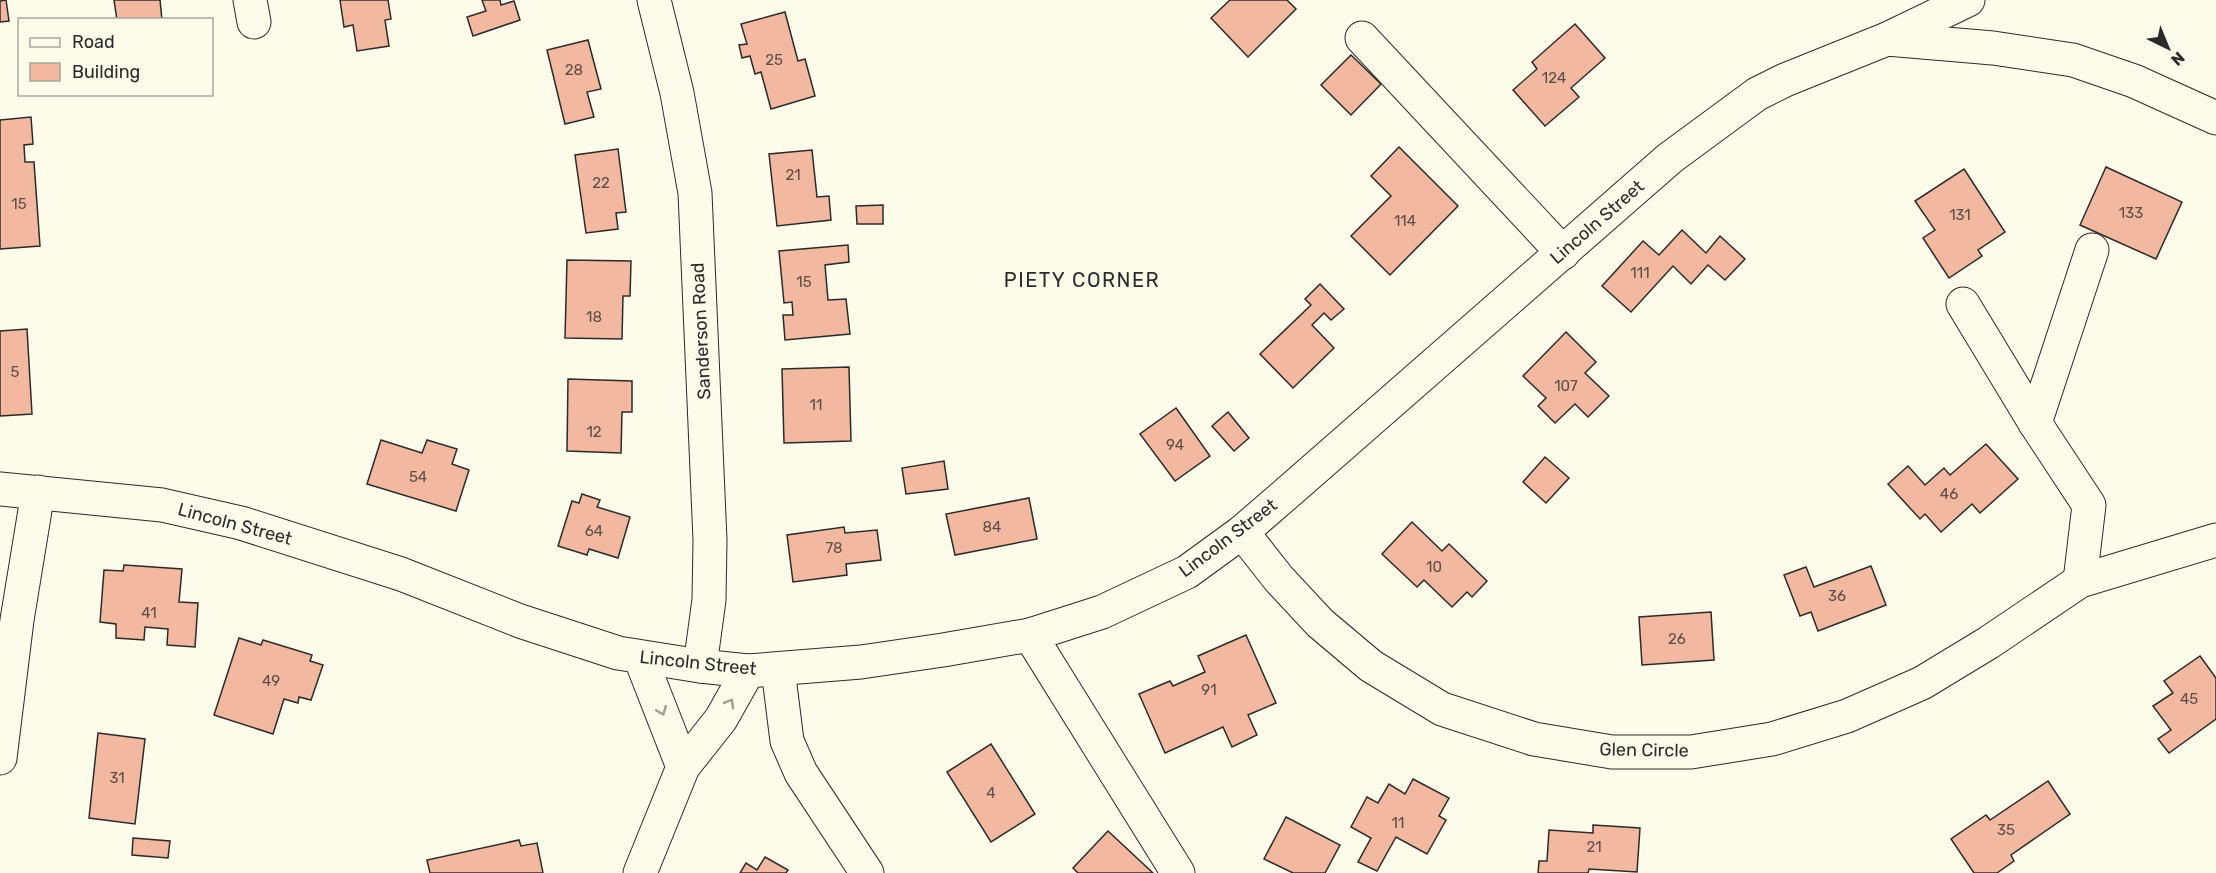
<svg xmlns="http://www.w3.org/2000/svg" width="2216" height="873" viewBox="0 0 2216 873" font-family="Rubik,sans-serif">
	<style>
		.building { fill: #f2b8a0; stroke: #2b2b2b; stroke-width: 1.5 }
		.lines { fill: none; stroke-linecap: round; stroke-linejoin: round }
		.minor-casing { stroke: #2b2b2b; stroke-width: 35 }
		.minor { stroke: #fdfbea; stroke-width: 33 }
		.oneway { stroke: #9e9d94 }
		.labels { text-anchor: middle; stroke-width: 4.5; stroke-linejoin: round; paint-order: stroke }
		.number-label { font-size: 15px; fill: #5d4e48 }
		.street-label { font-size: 18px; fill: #2b2b2b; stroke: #fdfbea }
		.neighbourhood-label { font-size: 20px; letter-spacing: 1.5px; fill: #2b2b2b; stroke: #fdfbea }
	</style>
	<rect width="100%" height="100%" fill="#fdfbea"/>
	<g class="building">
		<polygon points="6,0 9,21 0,22 0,1"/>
		<polygon points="114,0 160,0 162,20 117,20"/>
		<polygon points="340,0 388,0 391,19 385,20 389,46 357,51 353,25 344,27"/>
		<polygon points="482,0 500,0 501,5 514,1 520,20 473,36 467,17 486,11"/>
		<polygon points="1230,0 1287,0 1296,9 1248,57 1211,18"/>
		<polygon points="785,12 798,61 805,59 815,96 771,109 761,72 755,74 750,56 742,58 739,45 747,44 741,24"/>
		<polygon points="1575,24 1605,58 1571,88 1579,97 1545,126 1513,90 1537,69 1532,62"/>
		<polygon points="588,40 601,89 587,92 594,117 565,124 547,50"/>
		<polygon points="1351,55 1381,84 1351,115 1321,85"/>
		<polygon points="31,117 33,144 24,145 25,162 34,162 40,246 0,249 0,120"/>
		<polygon points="1399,147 1458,206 1390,275 1351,236 1391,196 1371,176"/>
		<polygon points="618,149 626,212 616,213 618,229 586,233 575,155"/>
		<polygon points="812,150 817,197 829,196 831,220 777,226 769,154"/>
		<polygon points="2106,167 2182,202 2156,259 2080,225"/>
		<polygon points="1964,169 2005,232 1978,250 1982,256 1949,278 1923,238 1935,230 1915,201"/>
		<polygon points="883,205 883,224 857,224 856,206"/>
		<polygon points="1682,230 1706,253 1720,236 1745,259 1725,280 1708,265 1691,284 1673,266 1631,312 1602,286 1643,241 1659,255"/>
		<polygon points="848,245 849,262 825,265 828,300 846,299 850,334 785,340 783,315 793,315 792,302 784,303 779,251"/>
		<polygon points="567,260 631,261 630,296 623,296 622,339 565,338"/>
		<polygon points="1320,284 1344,309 1331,320 1324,313 1312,325 1334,348 1293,388 1260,354 1311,305 1305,299"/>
		<polygon points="27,329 32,414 0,416 0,331"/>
		<polygon points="1566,332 1596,362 1585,373 1609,396 1588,417 1575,404 1555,423 1538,406 1546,398 1523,376"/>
		<polygon points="849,367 851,441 784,443 782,369"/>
		<polygon points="568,379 632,381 632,412 622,412 621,453 567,451"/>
		<polygon points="1176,408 1210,456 1175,481 1140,434"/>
		<polygon points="1228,412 1249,438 1234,451 1212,426"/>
		<polygon points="381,440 422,453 427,440 457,449 452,464 469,470 456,511 367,484"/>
		<polygon points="1986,444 2018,479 1980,513 1972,504 1941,532 1925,514 1920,519 1888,484 1908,466 1925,485 1944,468 1950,475"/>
		<polygon points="1545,457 1569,478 1546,503 1523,482"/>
		<polygon points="944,461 948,489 906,494 902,468"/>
		<polygon points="582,494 600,500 597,507 630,517 618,558 589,549 587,555 558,546 572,501 579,503"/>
		<polygon points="1029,498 1037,539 955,555 946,514"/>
		<polygon points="1412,522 1442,551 1449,544 1487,581 1472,597 1467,592 1452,607 1424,580 1417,587 1382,554"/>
		<polygon points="844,527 845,533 877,530 881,560 846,564 847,575 793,582 787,535"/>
		<polygon points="124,565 182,569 179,602 198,603 195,647 167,645 168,629 145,627 144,640 116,638 116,624 100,622 104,570 123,571"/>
		<polygon points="1871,566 1886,605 1818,631 1811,612 1800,616 1784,575 1806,567 1814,587"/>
		<polygon points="1711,612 1714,660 1642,665 1639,617"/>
		<polygon points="1246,635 1276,703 1248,715 1257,735 1232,747 1223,727 1165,753 1139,694 1170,681 1173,686 1205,672 1198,656"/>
		<polygon points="239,638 261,645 263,640 312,655 310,661 323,665 311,700 299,697 298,703 284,699 273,734 214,715"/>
		<polygon points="2200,656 2216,678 2216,719 2169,753 2158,739 2171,730 2153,706 2173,693 2164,681"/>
		<polygon points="98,733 145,739 135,824 89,818"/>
		<polygon points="991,744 1035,814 991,842 947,772"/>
		<polygon points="1413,779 1449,798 1439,816 1446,820 1427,854 1396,837 1377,871 1358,862 1371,838 1351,827 1367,797 1378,803 1389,784 1405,794"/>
		<polygon points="2048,781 2070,814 2011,855 2014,861 1997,873 1974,873 1951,839 1986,815 1990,820"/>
		<polygon points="1286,817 1340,845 1325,873 1293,873 1264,859"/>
		<polygon points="1593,825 1640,828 1637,872 1589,869 1588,873 1538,873 1539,861 1547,861 1549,830 1593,833"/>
		<polygon points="1108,831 1153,873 1078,873 1073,868"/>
		<polygon points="133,838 170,841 168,858 132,855"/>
		<polygon points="519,840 521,846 537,843 543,873 430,873 427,860"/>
		<polygon points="765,857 788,870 786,873 740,873 746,863 757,870"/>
	</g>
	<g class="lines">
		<defs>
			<g id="minor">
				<polyline points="250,0 254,22"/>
				<polyline points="654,0 677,93 695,193 710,540 709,600 700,666"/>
				<polyline points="1362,38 1563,253"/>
				<polyline points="1887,39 1968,0"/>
				<polyline points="1963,304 2035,423 2089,505 2080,581"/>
				<polyline points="2035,423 2092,250"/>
				<polyline points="0,489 162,505 241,523 401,574 520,621 618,653 700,666 748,671 861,662 943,650 1030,635 1102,612 1187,572 1242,532 1294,487 1670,158 1757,94 1785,80 1887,39 1993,48 2073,60 2134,81 2216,118"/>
				<polyline points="1242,532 1279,579 1320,623 1371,666 1442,709 1534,739 1612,752 1691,752 1772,739 1847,716 1922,683 1988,643 2080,581 2216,540"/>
				<polyline points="1030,635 1178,873"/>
				<polyline points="640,657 683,767"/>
				<polyline points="778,669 787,741 801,773 867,873"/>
				<polyline points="0,758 17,620 38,492"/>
				<polyline points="640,873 683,767 721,719 748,671"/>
			</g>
		</defs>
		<use href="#minor" class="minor-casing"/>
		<use href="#minor" class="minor"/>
	</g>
	<defs><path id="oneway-chevron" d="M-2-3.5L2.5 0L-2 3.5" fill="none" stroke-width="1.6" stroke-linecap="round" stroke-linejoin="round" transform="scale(1.5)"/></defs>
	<g class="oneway">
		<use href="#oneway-chevron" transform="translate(730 703) rotate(-60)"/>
		<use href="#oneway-chevron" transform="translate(662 711) rotate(68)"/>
	</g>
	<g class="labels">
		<g class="number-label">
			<text x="774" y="65">25</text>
			<text x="574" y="75">28</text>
			<text x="1554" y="83">124</text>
			<text x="793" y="180">21</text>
			<text x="601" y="188">22</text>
			<text x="19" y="209">15</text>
			<text x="2131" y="218">133</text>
			<text x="1960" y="220">131</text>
			<text x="1405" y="226">114</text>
			<text x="1640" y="278">111</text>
			<text x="804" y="287">15</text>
			<text x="594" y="322">18</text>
			<text x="15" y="377">5</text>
			<text x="1566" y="391">107</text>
			<text x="816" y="410">11</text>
			<text x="594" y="437">12</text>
			<text x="1175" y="450">94</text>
			<text x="418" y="482">54</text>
			<text x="1949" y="499">46</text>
			<text x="992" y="532">84</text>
			<text x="594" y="536">64</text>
			<text x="834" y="553">78</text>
			<text x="1434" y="572">10</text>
			<text x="1837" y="601">36</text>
			<text x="149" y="618">41</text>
			<text x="1677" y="644">26</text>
			<text x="271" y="686">49</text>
			<text x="1209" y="695">91</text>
			<text x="2189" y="704">45</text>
			<text x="117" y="783">31</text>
			<text x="991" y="798">4</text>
			<text x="1398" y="828">11</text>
			<text x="2006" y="835">35</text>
			<text x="1594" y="852">21</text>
		</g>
		<g class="street-label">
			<text transform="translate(1597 222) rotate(-41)" y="6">Lincoln Street</text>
			<text transform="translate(701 331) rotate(-93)" y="6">Sanderson Road</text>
			<text transform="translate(235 524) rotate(15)" y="6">Lincoln Street</text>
			<text transform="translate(1228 538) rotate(-37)" y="6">Lincoln Street</text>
			<text transform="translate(698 663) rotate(6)" y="6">Lincoln Street</text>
			<text transform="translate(1644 750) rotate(1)" y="6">Glen Circle</text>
		</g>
		<g class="neighbourhood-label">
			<text x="1082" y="287">PIETY CORNER</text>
		</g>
	</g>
	<rect x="18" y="18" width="195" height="78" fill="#fdfbea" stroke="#a9a89e" stroke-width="1.5"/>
	<rect x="30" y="38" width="30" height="9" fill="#fdfbea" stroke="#a9a89e" stroke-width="1.5"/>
	<text x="72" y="48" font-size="18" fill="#2b2b2b">Road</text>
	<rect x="30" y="63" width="30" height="18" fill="#f2b8a0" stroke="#a9a89e" stroke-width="1.5"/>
	<text x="72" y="78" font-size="18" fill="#2b2b2b">Building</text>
	<g transform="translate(2168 48) rotate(137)" stroke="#fdfbea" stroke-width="4.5" paint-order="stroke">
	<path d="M0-4.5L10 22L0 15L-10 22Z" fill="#2b2b2b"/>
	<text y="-9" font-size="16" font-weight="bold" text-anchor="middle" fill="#2b2b2b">N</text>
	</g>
</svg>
